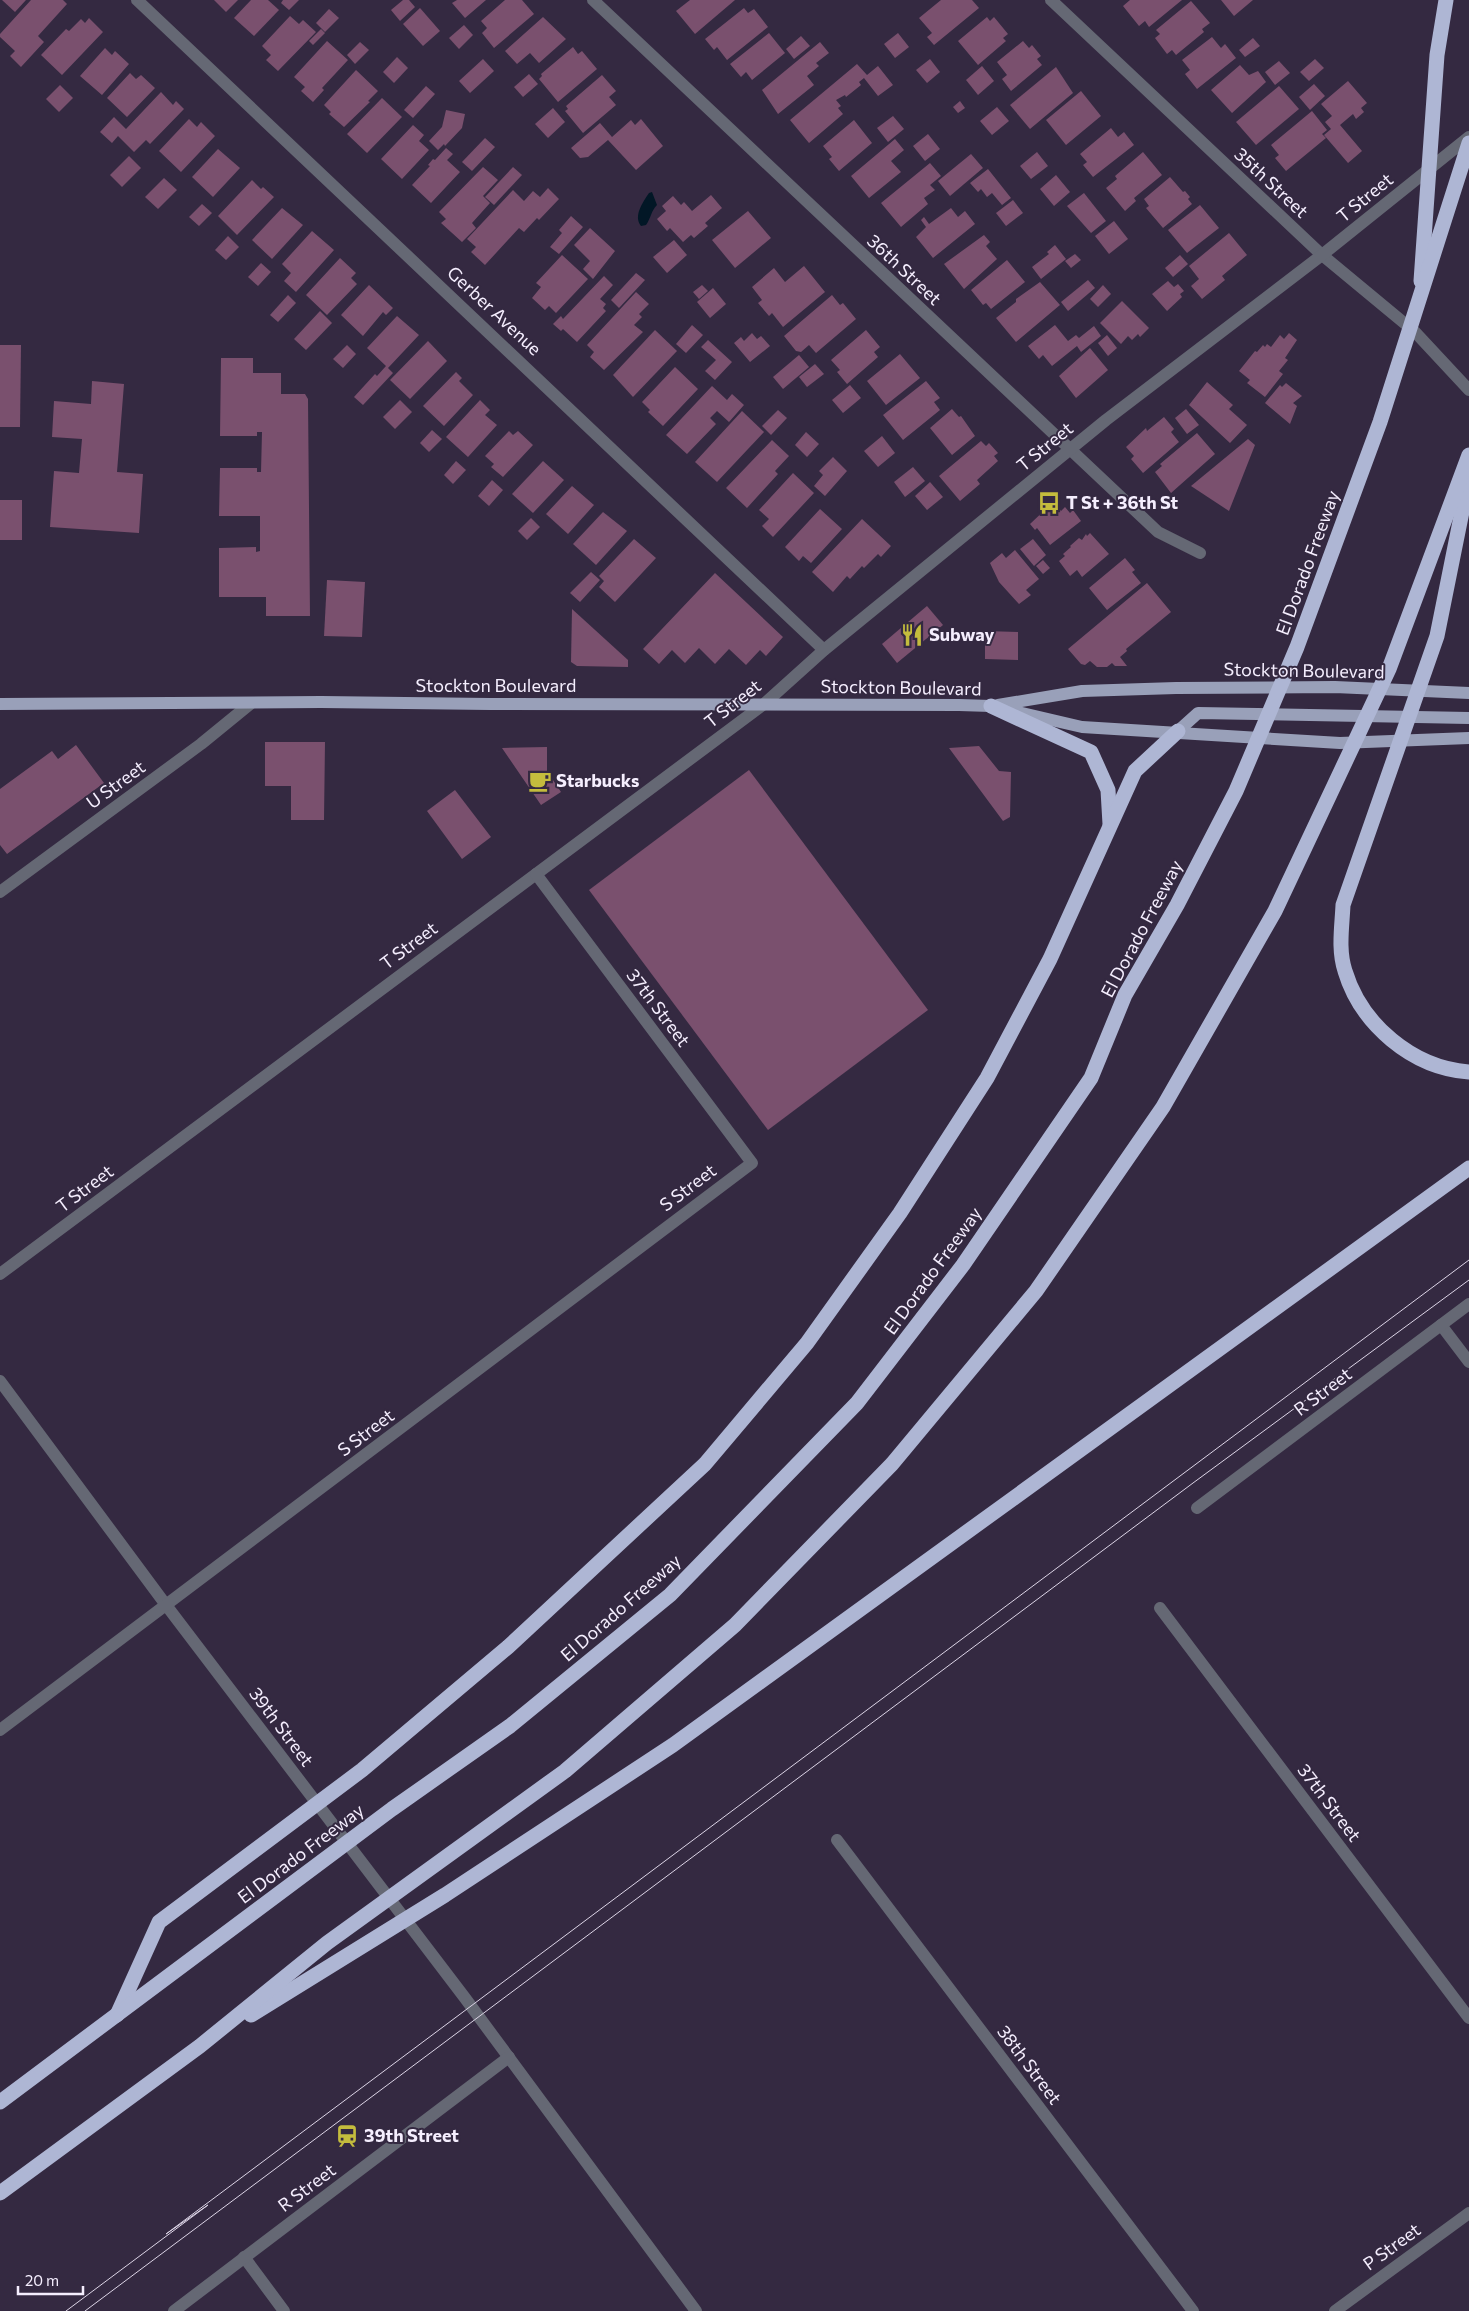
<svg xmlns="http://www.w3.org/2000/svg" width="1469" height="2311" viewBox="0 0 1469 2311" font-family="Commissioner,sans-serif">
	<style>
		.water { fill: #021726 }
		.building { fill: #7a506e }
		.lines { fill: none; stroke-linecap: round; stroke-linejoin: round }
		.minor { stroke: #656874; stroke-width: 12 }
		.major { stroke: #99a0b9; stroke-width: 12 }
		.highway { stroke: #aeb6d4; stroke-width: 15 }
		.tram { stroke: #dcd4e6; stroke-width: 1 }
		.labels { text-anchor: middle; stroke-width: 4; stroke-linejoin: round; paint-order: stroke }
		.street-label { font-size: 18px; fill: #f5eefe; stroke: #342941 }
		.poi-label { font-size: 18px; font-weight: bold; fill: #f5eefe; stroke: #342941; text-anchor: start }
	</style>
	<rect width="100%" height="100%" fill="#342941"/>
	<path class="water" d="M652,192l5,13c-6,6 -6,13 -11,20l-5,1c-8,-10 2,-24 8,-33z"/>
	<g class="building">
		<polygon points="2,0 26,0 15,12"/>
		<polygon points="31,0 63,0 67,4 38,36 44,42 21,67 10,56 15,51 0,37 0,34"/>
		<polygon points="214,0 238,0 226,12"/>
		<polygon points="251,0 268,0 279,10 254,36 234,18"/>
		<polygon points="283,0 299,0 289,10 281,3"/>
		<polygon points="403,0 409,0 415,7 400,21 391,10"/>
		<polygon points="457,0 486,0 465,18 452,3"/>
		<polygon points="505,0 522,0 534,14 494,48 482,33 487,28 481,21"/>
		<polygon points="690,0 735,0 695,34 676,11"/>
		<polygon points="941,0 972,0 979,8 934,45 927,37 932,33 919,18"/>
		<polygon points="1130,0 1182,0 1149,27 1145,21 1139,26 1123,6"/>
		<polygon points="1221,0 1253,0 1234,16"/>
		<polygon points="1191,1 1210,23 1202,29 1204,32 1176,55 1172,50 1167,54 1155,38 1160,34 1156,30"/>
		<polygon points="420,8 440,31 423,46 403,24"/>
		<polygon points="744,8 748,13 754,9 768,27 727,60 717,47 714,50 705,39"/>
		<polygon points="329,9 339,18 325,32 316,23"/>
		<polygon points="290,16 299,24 303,20 316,32 278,71 266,60 271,55 262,46"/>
		<polygon points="543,17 566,39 539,63 530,53 517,64 505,51"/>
		<polygon points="987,17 990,21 994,17 1008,34 1003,38 1006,41 978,65 958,41"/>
		<polygon points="89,18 103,32 62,75 41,55 66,29 69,31 81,19 85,23"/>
		<polygon points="464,25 473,35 459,49 449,38"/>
		<polygon points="321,29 325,33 313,45 309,41"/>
		<polygon points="769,33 785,53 752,80 746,72 741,77 730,64"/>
		<polygon points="898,33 909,47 895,58 884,44"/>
		<polygon points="801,36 810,46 794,59 786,49"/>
		<polygon points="1212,37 1221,48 1225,44 1236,58 1197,89 1185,74 1190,70 1182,60"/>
		<polygon points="1253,38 1260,46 1245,57 1239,50"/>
		<polygon points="327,41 348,60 322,88 324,90 313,102 301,91 305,87 294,77"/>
		<polygon points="1023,41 1029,48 1032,45 1041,56 1037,59 1042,65 1011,91 1002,79 1007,75 997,62"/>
		<polygon points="360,42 369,50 355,64 347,55"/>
		<polygon points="820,42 829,53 816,63 819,66 807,76 814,85 778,114 762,90"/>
		<polygon points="573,47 578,54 582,51 597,69 558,102 539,79 542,76 541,74"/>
		<polygon points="105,48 112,55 115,51 129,64 102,95 80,76"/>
		<polygon points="397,57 408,68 394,83 383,72"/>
		<polygon points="483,59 494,71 470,93 459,81"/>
		<polygon points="930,59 940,72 927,83 916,70"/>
		<polygon points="1315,59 1324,68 1309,81 1300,72"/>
		<polygon points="1279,61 1290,73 1275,85 1265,72"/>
		<polygon points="857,64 867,75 878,66 893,85 878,96 864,78 859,82 861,85 846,97 845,95 836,100 841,106 838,108 843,114 809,143 790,120"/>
		<polygon points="1240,65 1249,75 1258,71 1266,82 1232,113 1211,90"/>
		<polygon points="982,66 994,81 978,95 966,80"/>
		<polygon points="1056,67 1073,93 1030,129 1010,105"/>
		<polygon points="356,70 378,91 368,101 370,102 344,127 329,114 331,112 324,105"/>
		<polygon points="130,73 136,79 141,75 155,88 127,117 107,98"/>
		<polygon points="529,74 538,84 523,97 514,87"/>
		<polygon points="602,75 616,91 609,97 616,105 583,133 565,111 568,109 566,106"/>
		<polygon points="1348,81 1367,103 1361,108 1364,112 1356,119 1353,114 1340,125 1362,151 1348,163 1324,135 1331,129 1325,122 1332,116 1321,104"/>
		<polygon points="1314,84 1325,96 1310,110 1299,97"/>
		<polygon points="60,85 73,98 59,112 46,99"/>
		<polygon points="426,86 435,94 413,118 404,110"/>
		<polygon points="1279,86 1299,109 1256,145 1236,122"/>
		<polygon points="1081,91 1101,116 1066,145 1046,120"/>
		<polygon points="161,92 173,105 176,101 184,109 150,144 146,140 134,152 118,136 112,143 100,132 114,117 126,129"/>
		<polygon points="382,98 402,117 367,153 347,134"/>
		<polygon points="960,101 965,108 958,113 953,107"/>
		<polygon points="997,107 1009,121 992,135 980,121"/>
		<polygon points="553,108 565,122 548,138 535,124"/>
		<polygon points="446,110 465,114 462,128 445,146 444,144 438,150 429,141 442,127"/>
		<polygon points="1312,111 1327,130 1322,134 1326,138 1286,171 1275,158 1279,155 1271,145"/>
		<polygon points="893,116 904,129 888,142 877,128"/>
		<polygon points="189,119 197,127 201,122 215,136 181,172 159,151"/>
		<polygon points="641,119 663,146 636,170 608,140 588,157 580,158 571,148 600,123 612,137 631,120 635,125"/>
		<polygon points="854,120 872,143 839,171 829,159 832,157 823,146"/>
		<polygon points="413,125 424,135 419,141 429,150 402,179 381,159"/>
		<polygon points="1111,128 1118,137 1124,132 1134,145 1093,177 1083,165 1087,162 1080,154"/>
		<polygon points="928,134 940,149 925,161 913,146"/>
		<polygon points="485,138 495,147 472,171 462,162"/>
		<polygon points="895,139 904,150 891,161 901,172 869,198 851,176"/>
		<polygon points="446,148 453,154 447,160 460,172 431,203 412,185 430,166 428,165 433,159 435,160"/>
		<polygon points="218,149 240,168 213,197 192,177"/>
		<polygon points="1037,152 1048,166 1031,179 1020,166"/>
		<polygon points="1143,152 1162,175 1134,198 1136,201 1125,211 1106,188 1117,179 1115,176"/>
		<polygon points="971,154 983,168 950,196 938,181"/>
		<polygon points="129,156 141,168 122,187 110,175"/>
		<polygon points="930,163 941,176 930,185 935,190 924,198 928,204 901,227 881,203"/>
		<polygon points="483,167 498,180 483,196 490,203 472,223 476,228 462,242 441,223 446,219 439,212"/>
		<polygon points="513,167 522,175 494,205 485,197"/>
		<polygon points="988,169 1011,198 1002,205 992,193 987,197 981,189 978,192 970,183"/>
		<polygon points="1056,175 1070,192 1054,206 1040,189"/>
		<polygon points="1170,177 1183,192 1185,191 1190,197 1188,199 1192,204 1163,228 1146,208 1149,206 1144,199"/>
		<polygon points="164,178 177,190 158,209 145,197"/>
		<polygon points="252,180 261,189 263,187 274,197 237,235 218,216"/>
		<polygon points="548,188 559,199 539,220 537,218 524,232 519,228 485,265 471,252 476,247 467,239 513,190 524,201 533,191 540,197"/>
		<polygon points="1084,193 1106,221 1091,233 1067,206"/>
		<polygon points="711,195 722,208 705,223 708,226 694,238 691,235 683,242 670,228 667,231 657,219 666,211 662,206 673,196 681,205 684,202 692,211"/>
		<polygon points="1013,200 1023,213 1006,226 996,213"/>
		<polygon points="202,204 212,213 199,226 189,217"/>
		<polygon points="1200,205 1219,228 1187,253 1168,230"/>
		<polygon points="282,208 303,225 272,259 252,240"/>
		<polygon points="951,208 958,217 965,211 975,224 933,258 916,237 926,227 921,220 924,217 929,224"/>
		<polygon points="748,211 771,238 735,268 712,240"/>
		<polygon points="571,216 583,227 559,254 550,247 562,233 559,230"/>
		<polygon points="1114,221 1128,239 1109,254 1095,236"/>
		<polygon points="590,228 615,251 593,279 583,269 590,261 574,245"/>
		<polygon points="312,231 334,250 296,292 284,281 291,273 282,264"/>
		<polygon points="1229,233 1247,255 1222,276 1225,280 1202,299 1191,286 1199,279 1189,266"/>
		<polygon points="984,235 990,242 986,246 997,259 964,289 944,264"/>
		<polygon points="228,236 239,247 226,260 215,250"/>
		<polygon points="674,240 687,255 667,273 653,257"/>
		<polygon points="1055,245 1066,259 1041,279 1032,267 1049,254 1047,252"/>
		<polygon points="1075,254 1081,260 1071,268 1065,261"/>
		<polygon points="562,255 588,279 556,313 549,306 545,310 532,298 541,287 536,283"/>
		<polygon points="1180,255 1188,264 1173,277 1165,268"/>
		<polygon points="340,258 356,273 351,278 357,284 327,315 306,295"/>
		<polygon points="1007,260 1025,282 991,309 986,303 983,305 971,290"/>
		<polygon points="261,263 271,272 258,286 248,277"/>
		<polygon points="804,266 825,292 783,327 772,313 769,316 758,303 762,300 752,287 774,268 785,282"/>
		<polygon points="636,273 645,280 619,308 611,300"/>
		<polygon points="604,276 613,285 600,299 606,304 603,308 606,311 577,342 563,329 561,331 553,324 561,316 563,319"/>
		<polygon points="1088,280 1095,288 1068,311 1061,302"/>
		<polygon points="1168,281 1174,287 1178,284 1184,291 1180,294 1182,297 1167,311 1152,294"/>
		<polygon points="1040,282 1060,305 1016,342 996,318 1016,302 1016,299"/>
		<polygon points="369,285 393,308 386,315 383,312 363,336 341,315"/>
		<polygon points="702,285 708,291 699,299 693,292"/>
		<polygon points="1103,285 1111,294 1098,307 1090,299"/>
		<polygon points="713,288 726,304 710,318 697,302"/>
		<polygon points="636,292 649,304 639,314 642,317 634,325 643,332 604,370 590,357 594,352 587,345"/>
		<polygon points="288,295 296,303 278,322 270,315"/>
		<polygon points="832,295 840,305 843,303 856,319 816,353 809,345 801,352 796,351 784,336"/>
		<polygon points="1122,301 1149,328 1140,337 1138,334 1132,340 1128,336 1121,344 1100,323"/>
		<polygon points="320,311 332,323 306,350 294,339"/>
		<polygon points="397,316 419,335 388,368 393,373 363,405 354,397 375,374 377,376 386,366 367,348"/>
		<polygon points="692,325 703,335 686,353 676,344"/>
		<polygon points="1055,325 1068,341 1076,335 1079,338 1094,326 1101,336 1081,352 1077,346 1052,366 1043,355 1039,359 1028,346"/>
		<polygon points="655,330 677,351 633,397 613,375"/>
		<polygon points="866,330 880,347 874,352 878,357 847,384 837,372 840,370 831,360"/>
		<polygon points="752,333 757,339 761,336 770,346 750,362 734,343 741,337 744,341"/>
		<polygon points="1289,333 1297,340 1285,358 1288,360 1279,371 1283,374 1265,397 1247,383 1250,380 1239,371 1255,351 1257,352 1263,345 1265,347 1267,344 1271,347 1280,335 1284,339"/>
		<polygon points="1107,335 1117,348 1108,356 1098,343"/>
		<polygon points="708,340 732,362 715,380 705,371 716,360 701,347"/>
		<polygon points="428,341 447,361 410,399 390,380"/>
		<polygon points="0,345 21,345 20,427 0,427"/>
		<polygon points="347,345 356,354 343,368 333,359"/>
		<polygon points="1090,348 1108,370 1076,398 1059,376"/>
		<polygon points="900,354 920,378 886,405 867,381"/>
		<polygon points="799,355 809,367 783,389 773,377"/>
		<polygon points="221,358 253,358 253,373 281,373 281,394 305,394 308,399 310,616 266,616 266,597 219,597 219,548 256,547 256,552 260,551 260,516 219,516 220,468 257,468 257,472 261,472 262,432 257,432 257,436 220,436"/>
		<polygon points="815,364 824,374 807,387 799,377"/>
		<polygon points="675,367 698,389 663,426 648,412 650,410 642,402"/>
		<polygon points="456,372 462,378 459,381 473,395 444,426 423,406"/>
		<polygon points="92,381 124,384 117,472 143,474 139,533 50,527 54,471 79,473 82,439 52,437 54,401 91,404"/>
		<polygon points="926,381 940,398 934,402 940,410 903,440 883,415"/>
		<polygon points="1207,382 1233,405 1229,409 1247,425 1230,443 1189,405"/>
		<polygon points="1286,383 1302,396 1293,403 1297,406 1290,424 1265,403 1280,385 1282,387"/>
		<polygon points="850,385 861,398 843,413 832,400"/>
		<polygon points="712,386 727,400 732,394 744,405 729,422 717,411 710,418 716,424 687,454 666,435"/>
		<polygon points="400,400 412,412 395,429 383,417"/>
		<polygon points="480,400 490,410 485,415 497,425 468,457 446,437"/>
		<polygon points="952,409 959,417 961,416 975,436 952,455 930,428"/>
		<polygon points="1186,409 1199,425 1187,434 1175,418"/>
		<polygon points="778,410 787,418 771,435 762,426"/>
		<polygon points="742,411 764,432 717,482 695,462"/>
		<polygon points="1164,417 1174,429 1171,432 1179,442 1143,473 1131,459 1134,456 1126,447 1146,428 1147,431"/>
		<polygon points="432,430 442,439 429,452 420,443"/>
		<polygon points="509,431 513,435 518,431 533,445 503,477 491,467 494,464 485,456"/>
		<polygon points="806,432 819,444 807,457 795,445"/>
		<polygon points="1197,433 1215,454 1171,493 1155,472 1162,466 1160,464"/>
		<polygon points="882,436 895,453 878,467 864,451"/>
		<polygon points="1248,439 1255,445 1229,511 1191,486"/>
		<polygon points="772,440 789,456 775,471 778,474 747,508 726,488"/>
		<polygon points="981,441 986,446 989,443 998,453 994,456 998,461 977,480 980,484 960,501 939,476"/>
		<polygon points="833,457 847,471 825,496 814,486 823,475 819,471"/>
		<polygon points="456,461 466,470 453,484 444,475"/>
		<polygon points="543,461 564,480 533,513 512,494"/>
		<polygon points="913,467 925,481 905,497 894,482"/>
		<polygon points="793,473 814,493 773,537 762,526 769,519 759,510"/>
		<polygon points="492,480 503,490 489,506 478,496"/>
		<polygon points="930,482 943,497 927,510 915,496"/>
		<polygon points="572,486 594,505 568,534 546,514"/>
		<rect x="0" y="500" width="22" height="40"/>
		<polygon points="1055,503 1061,511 1065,507 1070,513 1073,510 1081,521 1050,545 1037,528 1035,530 1030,524 1049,506"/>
		<polygon points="820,509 842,529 811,563 803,556 799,561 785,547"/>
		<polygon points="603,512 627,531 596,565 573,544"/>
		<polygon points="531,518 540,527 527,540 518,531"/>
		<polygon points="862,519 891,546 881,557 878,554 864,568 862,566 850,579 847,576 833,592 812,572"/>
		<polygon points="1090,533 1109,554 1082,577 1077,570 1070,576 1059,561 1065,556 1063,554 1071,547 1070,546 1079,538 1082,540 1086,534 1087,536"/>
		<polygon points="634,539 656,558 615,602 599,587 604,581 599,576"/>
		<polygon points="1033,539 1046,555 1034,566 1020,549"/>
		<polygon points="1015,550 1039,579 1026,590 1031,595 1019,604 999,582 990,563 1002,553 1006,558"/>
		<polygon points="1125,558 1135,570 1132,572 1141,583 1107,610 1089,588"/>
		<polygon points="1043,560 1050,568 1043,574 1036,566"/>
		<polygon points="591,572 600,580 580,602 570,593"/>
		<polygon points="715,573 783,637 766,656 760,650 746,665 729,649 715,664 699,648 685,663 672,650 659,664 643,649"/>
		<polygon points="327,580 365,582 362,637 324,636"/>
		<polygon points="1147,583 1171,612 1126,649 1127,651 1120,657 1127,666 1115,666 1112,663 1107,667 1097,667 1090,661 1085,665 1081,664 1068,649"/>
		<polygon points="927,606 943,625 897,663 882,644"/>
		<polygon points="572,609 628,660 628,667 577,666 571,662"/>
		<polygon points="985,631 1018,632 1018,660 985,659"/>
		<polygon points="265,742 325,742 324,820 291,820 291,786 265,786"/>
		<polygon points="76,745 104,783 7,854 0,845 0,789 52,751 58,759"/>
		<polygon points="979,746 999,771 1011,772 1010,817 1003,821 949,748"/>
		<polygon points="547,747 547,771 561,792 541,805 502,748"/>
		<polygon points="749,770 928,1010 768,1130 589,890"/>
		<polygon points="455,790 491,837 462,859 427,811"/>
	</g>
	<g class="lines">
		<g class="minor">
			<polyline points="137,0 824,650"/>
			<polyline points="593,0 1158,532 1200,553"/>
			<polyline points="1051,0 1322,255 1415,332 1469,390"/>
			<polyline points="0,892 201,744 250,704"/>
			<polyline points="0,1274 764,704 824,650 1106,420 1322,255 1469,137"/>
			<polyline points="1441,1325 1469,1362"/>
			<polyline points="0,1381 166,1605 465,1998 696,2311"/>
			<polyline points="1197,1508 1469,1304"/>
			<polyline points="1160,1608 1469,2018"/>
			<polyline points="0,1730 752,1163 536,874"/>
			<polyline points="837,1840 1193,2311"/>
			<polyline points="244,2257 284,2311"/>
			<polyline points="174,2311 509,2057"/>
			<polyline points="1335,2311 1469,2213"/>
		</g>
		<g class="major">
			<polyline points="0,704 321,702 490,704 959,705 991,706 1082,727 1340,743 1469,738"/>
			<polyline points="998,705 1082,691 1176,688 1335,687 1469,693"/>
			<polyline points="1178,731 1198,713 1469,718"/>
		</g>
		<g class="highway">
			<polyline points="1421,281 1437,55 1446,0"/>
			<path d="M1469,477l-32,159 -94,269c-1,22 -5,45 2,66 16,53 67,97 124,101"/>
			<polyline points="991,706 1091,752 1108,790 1110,824"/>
			<polyline points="117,2015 159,1922 362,1770 508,1647 705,1464 807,1343 900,1213 987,1078 1050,959 1135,771 1178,731"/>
			<polyline points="251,2015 445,1895 673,1745 1469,1168"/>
			<polyline points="0,2102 392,1809 510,1726 670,1595 857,1403 963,1265 1091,1078 1125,995 1177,905 1236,791 1297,647 1380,422 1469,143"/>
			<polyline points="0,2193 200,2046 327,1943 565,1771 735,1625 892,1464 1036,1291 1163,1107 1275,911 1389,669 1469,455"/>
		</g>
		<g class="tram">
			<polyline points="66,2311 208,2205 166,2234 1469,1260"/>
			<polyline points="85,2311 1193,1483 1469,1280"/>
		</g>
	</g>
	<defs>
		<symbol id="bus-bare" viewBox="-9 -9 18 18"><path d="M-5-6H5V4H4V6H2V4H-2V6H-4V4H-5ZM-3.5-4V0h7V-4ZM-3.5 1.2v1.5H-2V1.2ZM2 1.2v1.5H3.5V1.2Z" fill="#c4bc3d" stroke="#342941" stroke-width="2.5" paint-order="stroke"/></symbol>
		<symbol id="restaurant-bare" viewBox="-9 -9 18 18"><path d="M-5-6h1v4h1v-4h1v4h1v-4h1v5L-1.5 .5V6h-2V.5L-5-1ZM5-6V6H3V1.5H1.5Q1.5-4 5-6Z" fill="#c4bc3d" stroke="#342941" stroke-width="2.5" paint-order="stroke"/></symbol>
		<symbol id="cafe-bare" viewBox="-9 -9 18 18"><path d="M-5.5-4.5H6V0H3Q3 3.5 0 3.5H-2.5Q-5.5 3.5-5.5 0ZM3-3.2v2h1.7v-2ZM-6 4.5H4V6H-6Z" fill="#c4bc3d" stroke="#342941" stroke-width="2.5" paint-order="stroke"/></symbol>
		<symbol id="station-bare" viewBox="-9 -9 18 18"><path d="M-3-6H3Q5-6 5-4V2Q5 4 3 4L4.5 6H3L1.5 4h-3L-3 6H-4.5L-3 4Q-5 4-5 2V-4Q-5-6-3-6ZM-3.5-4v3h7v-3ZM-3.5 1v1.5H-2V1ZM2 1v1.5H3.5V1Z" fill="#c4bc3d" stroke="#342941" stroke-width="2.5" paint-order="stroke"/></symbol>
	</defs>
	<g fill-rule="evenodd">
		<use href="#bus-bare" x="1033" y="487" width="32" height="32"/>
		<use href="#restaurant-bare" x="896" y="619" width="32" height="32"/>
		<use href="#cafe-bare" x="524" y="765" width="32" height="32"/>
		<use href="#station-bare" x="331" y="2120" width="32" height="32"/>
	</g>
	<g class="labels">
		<g class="street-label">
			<text transform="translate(1271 183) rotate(43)" y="6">35th Street</text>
			<text transform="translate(1365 198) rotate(-39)" y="6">T Street</text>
			<text transform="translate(904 270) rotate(43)" y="6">36th Street</text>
			<text transform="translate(494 311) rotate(43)" y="6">Gerber Avenue</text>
			<text transform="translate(1045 447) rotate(-39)" y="6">T Street</text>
			<text transform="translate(1308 563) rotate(-70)" y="6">El Dorado Freeway</text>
			<text transform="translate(1304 671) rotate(1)" y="6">Stockton Boulevard</text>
			<text x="496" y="692">Stockton Boulevard</text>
			<text transform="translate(901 688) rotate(1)" y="6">Stockton Boulevard</text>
			<text transform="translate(733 704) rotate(-38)" y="6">T Street</text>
			<text transform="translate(116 785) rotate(-36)" y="6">U Street</text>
			<text transform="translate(1142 929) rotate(-62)" y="6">El Dorado Freeway</text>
			<text transform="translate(409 946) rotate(-37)" y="6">T Street</text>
			<text transform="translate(658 1008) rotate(53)" y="6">37th Street</text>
			<text transform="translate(688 1188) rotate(-37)" y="6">S Street</text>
			<text transform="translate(85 1189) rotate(-37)" y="6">T Street</text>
			<text transform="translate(933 1271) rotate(-54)" y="6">El Dorado Freeway</text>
			<text transform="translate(1323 1392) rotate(-37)" y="6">R Street</text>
			<text transform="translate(366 1433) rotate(-37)" y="6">S Street</text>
			<text transform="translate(621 1608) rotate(-41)" y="6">El Dorado Freeway</text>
			<text transform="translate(281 1727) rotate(53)" y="6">39th Street</text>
			<text transform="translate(1329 1803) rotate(53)" y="6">37th Street</text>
			<text transform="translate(301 1854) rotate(-37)" y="6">El Dorado Freeway</text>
			<text transform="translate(1029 2065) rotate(53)" y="6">38th Street</text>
			<text transform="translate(307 2188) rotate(-37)" y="6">R Street</text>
			<text transform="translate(1392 2247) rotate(-36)" y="6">P Street</text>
		</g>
		<g class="poi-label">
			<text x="1066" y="509">T St + 36th St</text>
			<text x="929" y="641">Subway</text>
			<text x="556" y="787">Starbucks</text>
			<text x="364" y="2142">39th Street</text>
		</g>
	</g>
	<path d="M18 2286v8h65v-8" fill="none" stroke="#f5eefe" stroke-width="2.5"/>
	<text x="25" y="2286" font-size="15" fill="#f5eefe" stroke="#342941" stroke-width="4" paint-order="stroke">20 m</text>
</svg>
